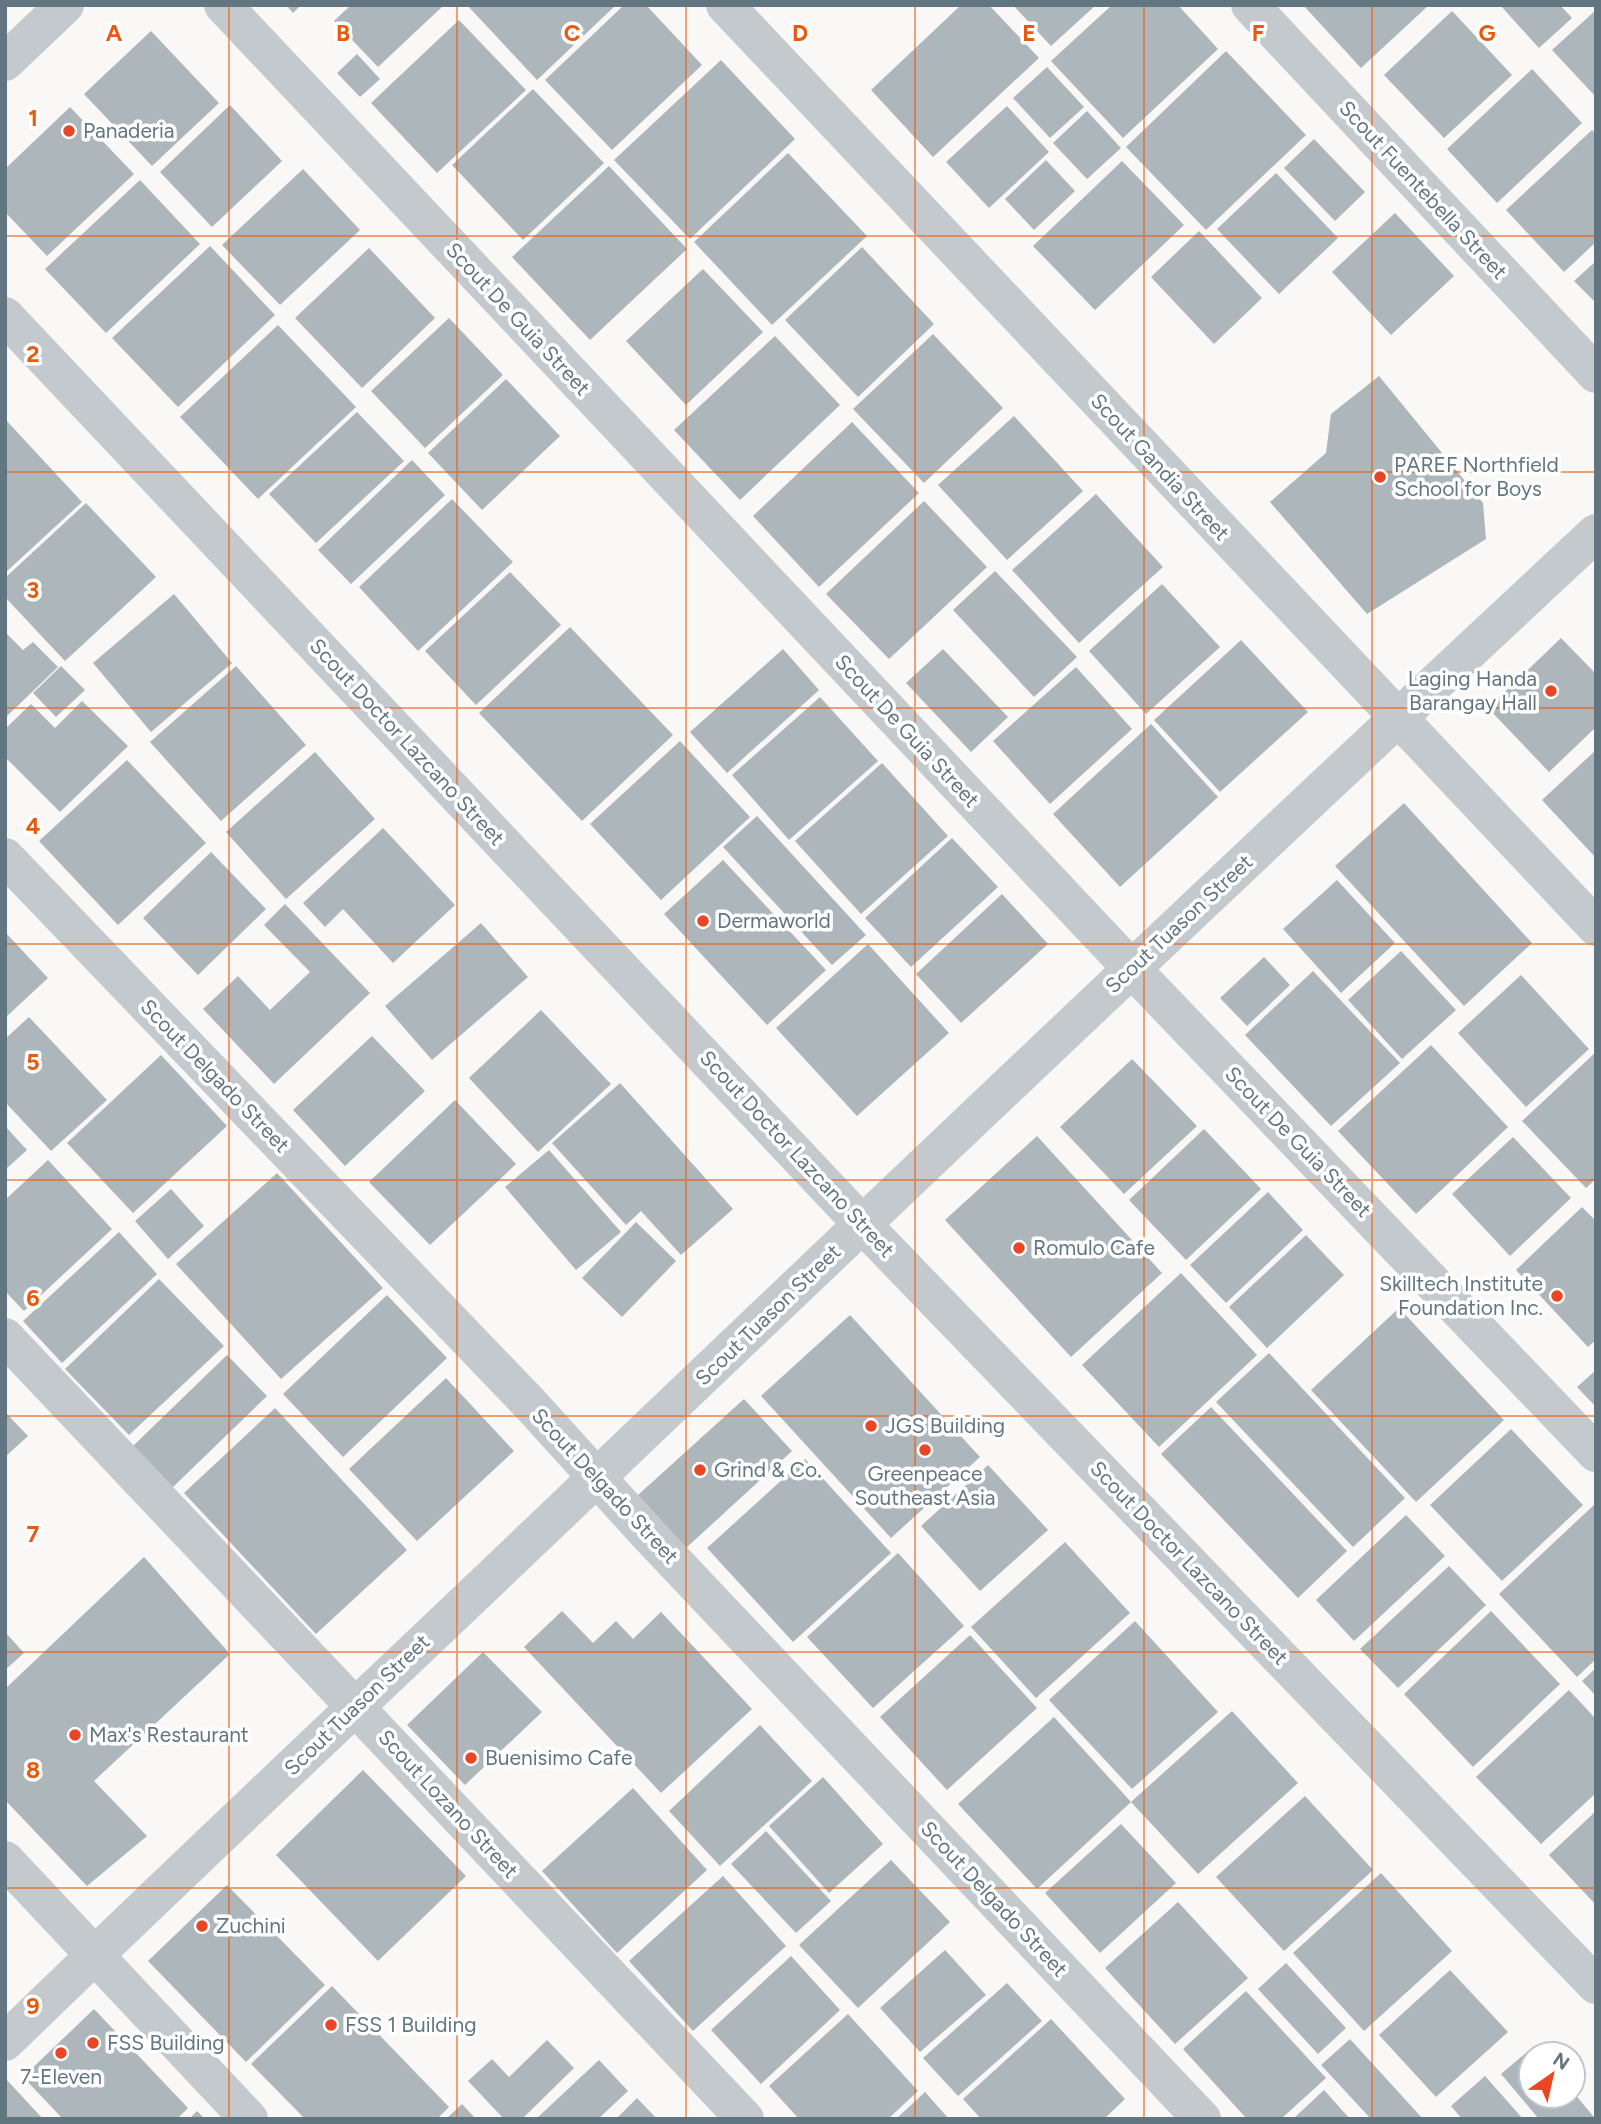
<svg xmlns="http://www.w3.org/2000/svg" width="1601" height="2124" viewBox="0 0 1601 2124" font-family="Figtree,sans-serif">
	<style>
		.building { fill: #acb6bb }
		.lines { fill: none; stroke-linecap: round; stroke-linejoin: round }
		.minor { stroke: #c3c9cc; stroke-width: 38 }
		.grid { fill: none; stroke: #e8590c; stroke-width: 2; stroke-opacity: 0.55 }
		.poi-dot { fill: #ea4524; stroke: #fff; stroke-width: 2.5 }
		.labels { text-anchor: middle; stroke-width: 7; stroke-linejoin: round; paint-order: stroke }
		.poi-label { font-size: 21px; fill: #627682; stroke: #fff; text-anchor: start }
		.street-label { font-size: 21px; fill: #627682; stroke: #fff }
		.grid-label { font-size: 23px; text-anchor: middle; font-weight: bold; fill: #e8590c; stroke: #fff; stroke-width: 7; stroke-linejoin: round; paint-order: stroke }
	</style>
	<rect width="100%" height="100%" fill="#f9f8f6"/>
	<g class="building">
		<polygon points="286,5 301,5 293,13"/>
		<polygon points="351,5 444,5 378,67 334,21"/>
		<polygon points="467,5 616,5 537,80"/>
		<polygon points="624,5 646,5 702,65 612,150 545,80"/>
		<polygon points="961,5 989,5 1039,58 933,157 871,90"/>
		<polygon points="1013,5 1096,5 1051,46"/>
		<polygon points="1112,5 1178,5 1218,49 1123,138 1051,61"/>
		<polygon points="1303,5 1429,5 1361,68"/>
		<polygon points="1500,5 1560,5 1572,18 1539,48"/>
		<polygon points="1596,10 1596,97 1552,50"/>
		<polygon points="1452,11 1512,75 1444,138 1384,75"/>
		<polygon points="459,20 526,90 437,173 371,103"/>
		<polygon points="151,31 219,103 152,166 84,94"/>
		<polygon points="1226,51 1306,135 1206,230 1126,147"/>
		<polygon points="357,54 380,79 360,97 337,73"/>
		<polygon points="721,60 795,139 690,239 614,160"/>
		<polygon points="1047,67 1084,107 1050,138 1013,98"/>
		<polygon points="1532,69 1582,123 1497,203 1447,149"/>
		<polygon points="533,89 604,163 523,240 452,165"/>
		<polygon points="230,105 282,161 212,227 160,172"/>
		<polygon points="1007,106 1049,152 989,208 946,162"/>
		<polygon points="70,107 134,174 47,256 5,212 5,169"/>
		<polygon points="1087,111 1121,148 1087,179 1053,143"/>
		<polygon points="1592,130 1596,134 1596,242 1564,272 1506,210"/>
		<polygon points="1314,139 1365,192 1335,221 1284,168"/>
		<polygon points="788,153 867,236 772,325 694,242"/>
		<polygon points="1046,160 1075,191 1034,230 1005,199"/>
		<polygon points="1122,161 1184,225 1095,310 1033,246"/>
		<polygon points="609,166 687,249 590,340 512,257"/>
		<polygon points="303,169 360,230 280,305 222,245"/>
		<polygon points="1276,173 1338,238 1279,294 1217,229"/>
		<polygon points="140,180 200,244 106,333 45,269"/>
		<polygon points="1395,213 1454,276 1391,335 1332,272"/>
		<polygon points="1199,231 1262,298 1214,344 1151,277"/>
		<polygon points="210,246 275,315 178,407 112,338"/>
		<polygon points="862,247 934,324 858,397 785,320"/>
		<polygon points="369,248 435,318 362,388 295,318"/>
		<polygon points="1596,261 1596,303 1574,281"/>
		<polygon points="703,269 763,332 686,405 626,341"/>
		<polygon points="449,318 503,375 425,448 371,391"/>
		<polygon points="278,325 356,407 258,499 180,417"/>
		<polygon points="933,334 1003,408 924,483 853,409"/>
		<polygon points="775,336 840,405 740,500 674,430"/>
		<polygon points="1379,376 1483,503 1486,539 1367,614 1270,502 1326,453 1331,414"/>
		<polygon points="506,379 560,436 482,510 428,453"/>
		<polygon points="357,412 404,461 316,543 269,494"/>
		<polygon points="1014,416 1083,491 1007,560 938,485"/>
		<polygon points="5,419 82,502 5,573"/>
		<polygon points="852,422 919,493 819,587 753,516"/>
		<polygon points="412,460 445,495 351,584 318,550"/>
		<polygon points="1096,494 1163,567 1079,643 1012,570"/>
		<polygon points="452,499 513,562 418,651 359,587"/>
		<polygon points="924,501 987,567 889,659 826,594"/>
		<polygon points="86,503 156,577 65,661 5,597 5,578"/>
		<polygon points="995,571 1077,657 1034,697 953,610"/>
		<polygon points="510,572 561,625 476,705 425,651"/>
		<polygon points="1162,584 1220,647 1146,714 1089,651"/>
		<polygon points="174,594 232,663 151,732 93,663"/>
		<polygon points="570,627 673,735 582,821 479,713"/>
		<polygon points="5,632 23,650 33,642 58,667 5,718"/>
		<polygon points="1561,638 1596,674 1596,727 1549,772 1488,708"/>
		<polygon points="1241,640 1308,712 1220,792 1154,720"/>
		<polygon points="783,649 819,690 727,773 690,732"/>
		<polygon points="943,649 1008,717 971,752 906,683"/>
		<polygon points="61,666 85,690 56,717 33,693"/>
		<polygon points="236,666 306,745 221,821 150,742"/>
		<polygon points="1076,667 1132,729 1050,804 993,741"/>
		<polygon points="820,697 878,761 789,840 732,775"/>
		<polygon points="82,701 128,746 60,812 5,757 5,729 31,704 55,728"/>
		<polygon points="1151,724 1218,797 1120,887 1053,814"/>
		<polygon points="680,741 750,817 661,900 590,824"/>
		<polygon points="1596,750 1596,858 1542,800"/>
		<polygon points="315,752 375,819 286,899 226,832"/>
		<polygon points="127,760 206,843 118,925 39,841"/>
		<polygon points="882,763 948,836 861,914 795,841"/>
		<polygon points="1404,803 1532,943 1464,1006 1335,866"/>
		<polygon points="757,816 866,935 832,965 723,847"/>
		<polygon points="383,828 455,905 393,963 343,909 325,927 303,903"/>
		<polygon points="952,838 998,887 911,967 865,918"/>
		<polygon points="211,852 266,909 198,975 143,918"/>
		<polygon points="723,860 826,970 767,1025 664,914"/>
		<polygon points="1337,880 1395,943 1341,993 1283,929"/>
		<polygon points="1002,894 1048,944 961,1023 916,974"/>
		<polygon points="285,904 370,993 274,1084 203,1009 238,976 270,1010 310,972 264,925"/>
		<polygon points="481,923 528,977 432,1060 385,1006"/>
		<polygon points="5,932 48,978 5,1018"/>
		<polygon points="868,944 949,1033 857,1116 776,1028"/>
		<polygon points="1401,951 1456,1010 1402,1059 1348,1000"/>
		<polygon points="1264,957 1290,985 1247,1026 1220,998"/>
		<polygon points="1313,971 1400,1063 1331,1126 1245,1035"/>
		<polygon points="1521,975 1589,1049 1526,1107 1458,1033"/>
		<polygon points="541,1010 611,1084 538,1152 469,1078"/>
		<polygon points="29,1017 107,1100 51,1151 5,1102 5,1039"/>
		<polygon points="372,1036 425,1091 345,1166 293,1110"/>
		<polygon points="1431,1045 1508,1127 1416,1214 1338,1131"/>
		<polygon points="1596,1052 1596,1179 1586,1188 1522,1121"/>
		<polygon points="161,1055 227,1126 133,1213 67,1143"/>
		<polygon points="1132,1059 1197,1126 1124,1194 1060,1127"/>
		<polygon points="620,1083 733,1209 681,1255 641,1211 626,1225 552,1143"/>
		<polygon points="455,1100 516,1164 430,1245 369,1182"/>
		<polygon points="5,1126 27,1150 5,1170"/>
		<polygon points="1204,1129 1261,1189 1186,1260 1129,1200"/>
		<polygon points="1037,1136 1162,1273 1071,1357 945,1220"/>
		<polygon points="1513,1137 1571,1198 1510,1256 1452,1194"/>
		<polygon points="549,1150 621,1232 576,1270 505,1187"/>
		<polygon points="48,1160 112,1229 24,1311 5,1291 5,1200"/>
		<polygon points="277,1173 383,1288 281,1379 176,1264"/>
		<polygon points="171,1189 204,1226 168,1259 135,1221"/>
		<polygon points="1268,1192 1303,1230 1226,1303 1190,1265"/>
		<polygon points="1582,1207 1596,1221 1596,1340 1588,1347 1516,1270"/>
		<polygon points="636,1222 676,1261 622,1317 582,1278"/>
		<polygon points="119,1232 157,1274 62,1363 23,1321"/>
		<polygon points="1306,1235 1344,1275 1267,1348 1229,1307"/>
		<polygon points="1181,1273 1257,1355 1159,1447 1082,1365"/>
		<polygon points="159,1279 224,1346 129,1435 65,1369"/>
		<polygon points="387,1295 447,1358 343,1457 283,1394"/>
		<polygon points="1399,1308 1504,1420 1416,1502 1311,1390"/>
		<polygon points="850,1315 980,1457 891,1538 761,1396"/>
		<polygon points="1269,1353 1405,1498 1353,1547 1216,1402"/>
		<polygon points="227,1355 267,1396 173,1487 133,1446"/>
		<polygon points="1596,1370 1596,1407 1577,1387"/>
		<polygon points="446,1378 514,1451 417,1541 349,1469"/>
		<polygon points="744,1399 792,1451 686,1548 638,1495"/>
		<polygon points="1211,1407 1347,1551 1298,1598 1161,1454"/>
		<polygon points="275,1408 407,1550 316,1634 184,1493"/>
		<polygon points="5,1412 28,1436 5,1457"/>
		<polygon points="1511,1429 1583,1505 1502,1581 1430,1505"/>
		<polygon points="805,1459 891,1553 793,1642 707,1548"/>
		<polygon points="988,1465 1048,1530 980,1591 921,1526"/>
		<polygon points="1596,1503 1596,1659 1577,1677 1499,1594"/>
		<polygon points="1406,1515 1445,1556 1354,1641 1316,1600"/>
		<polygon points="1065,1542 1130,1613 1036,1698 971,1627"/>
		<polygon points="898,1553 964,1626 873,1708 807,1637"/>
		<polygon points="144,1557 230,1654 94,1781 147,1836 87,1886 5,1800 5,1689"/>
		<polygon points="1449,1566 1486,1605 1398,1688 1360,1649"/>
		<polygon points="562,1611 593,1643 616,1621 633,1639 661,1612 752,1709 661,1793 524,1647"/>
		<polygon points="1491,1611 1560,1684 1473,1767 1404,1694"/>
		<polygon points="1135,1621 1218,1712 1132,1789 1049,1700"/>
		<polygon points="5,1632 24,1653 5,1670"/>
		<polygon points="970,1635 1037,1708 947,1790 880,1717"/>
		<polygon points="483,1652 542,1712 465,1785 407,1725"/>
		<polygon points="1596,1668 1596,1696 1582,1681"/>
		<polygon points="1569,1690 1596,1719 1596,1793 1541,1844 1476,1777"/>
		<polygon points="1232,1711 1298,1783 1198,1874 1131,1802"/>
		<polygon points="1054,1717 1131,1802 1037,1889 958,1804"/>
		<polygon points="760,1725 812,1781 720,1866 669,1811"/>
		<polygon points="363,1770 466,1876 378,1961 276,1855"/>
		<polygon points="823,1777 883,1844 829,1893 769,1826"/>
		<polygon points="633,1788 707,1870 617,1953 542,1871"/>
		<polygon points="1305,1796 1373,1870 1284,1951 1216,1877"/>
		<polygon points="1596,1811 1596,1905 1549,1855"/>
		<polygon points="1121,1824 1176,1883 1100,1953 1045,1893"/>
		<polygon points="766,1831 831,1901 796,1933 731,1864"/>
		<polygon points="891,1860 950,1922 858,2008 799,1945"/>
		<polygon points="1381,1873 1452,1951 1364,2031 1293,1953"/>
		<polygon points="723,1876 786,1946 693,2031 629,1961"/>
		<polygon points="227,1885 325,1985 246,2062 148,1961"/>
		<polygon points="1178,1902 1248,1978 1175,2044 1105,1968"/>
		<polygon points="945,1950 986,1995 920,2052 880,2008"/>
		<polygon points="791,1956 840,2010 761,2084 711,2030"/>
		<polygon points="1286,1963 1346,2028 1318,2054 1258,1989"/>
		<polygon points="1450,1970 1508,2032 1436,2097 1379,2035"/>
		<polygon points="1007,1983 1042,2021 958,2096 923,2058"/>
		<polygon points="332,1986 449,2107 437,2119 305,2119 251,2064"/>
		<polygon points="1246,1991 1326,2078 1281,2119 1247,2119 1183,2049"/>
		<polygon points="94,2009 188,2108 177,2119 63,2119 23,2077"/>
		<polygon points="848,2014 918,2091 888,2119 799,2119 769,2086"/>
		<polygon points="1051,2019 1125,2099 1104,2119 981,2119 963,2099"/>
		<polygon points="1350,2039 1423,2119 1371,2119 1321,2065"/>
		<polygon points="547,2040 574,2068 522,2119 504,2119 468,2081 492,2059 509,2077"/>
		<polygon points="1534,2046 1541,2054 1531,2054 1531,2096 1573,2096 1573,2092 1594,2117 1591,2119 1539,2119 1501,2074"/>
		<polygon points="599,2060 628,2091 598,2119 536,2119"/>
		<polygon points="1485,2076 1523,2119 1462,2119 1451,2106"/>
		<polygon points="5,2078 43,2119 5,2119"/>
		<polygon points="1324,2090 1350,2119 1293,2119"/>
		<polygon points="925,2092 949,2119 896,2119"/>
		<polygon points="637,2098 657,2119 616,2119"/>
		<polygon points="462,2104 476,2119 446,2119"/>
		<polygon points="197,2111 205,2119 189,2119"/>
	</g>
	<g class="lines">
		<g class="minor">
			<polyline points="223,5 1132,969 1596,1453"/>
			<polyline points="725,5 1596,927"/>
			<polyline points="1250,5 1596,374"/>
			<polyline points="5,62 65,5"/>
			<polyline points="5,316 863,1225 1596,1985"/>
			<polyline points="5,857 532,1406 647,1533 1202,2119"/>
			<polyline points="5,1337 745,2119"/>
			<polyline points="5,1860 249,2119"/>
			<path d="M5,2042c195,-190 394,-375 590,-563 332,-317 664,-633 1001,-946"/>
		</g>
	</g>
	<path class="grid" d="M229,5v2114M457,5v2114M686,5v2114M915,5v2114M1144,5v2114M1372,5v2114M5,236h1591M5,472h1591M5,708h1591M5,944h1591M5,1180h1591M5,1416h1591M5,1652h1591M5,1888h1591"/>
	<g class="poi-dot">
		<circle cx="69" cy="131" r="7"/>
		<circle cx="1380" cy="477" r="7"/>
		<circle cx="1551" cy="691" r="7"/>
		<circle cx="703" cy="921" r="7"/>
		<circle cx="1019" cy="1248" r="7"/>
		<circle cx="1557" cy="1296" r="7"/>
		<circle cx="871" cy="1426" r="7"/>
		<circle cx="925" cy="1450" r="7"/>
		<circle cx="700" cy="1470" r="7"/>
		<circle cx="75" cy="1735" r="7"/>
		<circle cx="471" cy="1758" r="7"/>
		<circle cx="202" cy="1926" r="7"/>
		<circle cx="331" cy="2025" r="7"/>
		<circle cx="93" cy="2043" r="7"/>
		<circle cx="61" cy="2053" r="7"/>
	</g>
	<g class="labels">
		<g class="poi-label">
			<text x="83" y="138">Panaderia</text>
			<text x="1394" y="472">PAREF Northfield<tspan x="1394" dy="24">School for Boys</tspan></text>
			<text x="1537" y="686" text-anchor="end">Laging Handa<tspan x="1537" dy="24">Barangay Hall</tspan></text>
			<text x="717" y="928">Dermaworld</text>
			<text x="1033" y="1255">Romulo Cafe</text>
			<text x="1543" y="1291" text-anchor="end">Skilltech Institute<tspan x="1543" dy="24">Foundation Inc.</tspan></text>
			<text x="885" y="1433">JGS Building</text>
			<text x="714" y="1477">Grind &amp; Co.</text>
			<text x="925" y="1481" text-anchor="middle">Greenpeace<tspan x="925" dy="24">Southeast Asia</tspan></text>
			<text x="89" y="1742">Max's Restaurant</text>
			<text x="485" y="1765">Buenisimo Cafe</text>
			<text x="216" y="1933">Zuchini</text>
			<text x="345" y="2032">FSS 1 Building</text>
			<text x="107" y="2050">FSS Building</text>
			<text x="61" y="2084" text-anchor="middle">7-Eleven</text>
		</g>
		<g class="street-label">
			<text transform="translate(1423 190) rotate(47)" y="7">Scout Fuentebella Street</text>
			<text transform="translate(518 319) rotate(47)" y="7">Scout De Guia Street</text>
			<text transform="translate(1160 467) rotate(47)" y="7">Scout Gandia Street</text>
			<text transform="translate(907 731) rotate(47)" y="7">Scout De Guia Street</text>
			<text transform="translate(407 742) rotate(47)" y="7">Scout Doctor Lazcano Street</text>
			<text transform="translate(1179 924) rotate(-43)" y="7">Scout Tuason Street</text>
			<text transform="translate(215 1076) rotate(46)" y="7">Scout Delgado Street</text>
			<text transform="translate(1298 1142) rotate(46)" y="7">Scout De Guia Street</text>
			<text transform="translate(797 1154) rotate(47)" y="7">Scout Doctor Lazcano Street</text>
			<text transform="translate(768 1315) rotate(-44)" y="7">Scout Tuason Street</text>
			<text transform="translate(605 1486) rotate(47)" y="7">Scout Delgado Street</text>
			<text transform="translate(1189 1563) rotate(46)" y="7">Scout Doctor Lazcano Street</text>
			<text transform="translate(357 1705) rotate(-44)" y="7">Scout Tuason Street</text>
			<text transform="translate(448 1804) rotate(47)" y="7">Scout Lozano Street</text>
			<text transform="translate(994 1899) rotate(47)" y="7">Scout Delgado Street</text>
		</g>
	</g>
	<g class="grid-label">
		<text x="114" y="41">A</text>
		<text x="343" y="41">B</text>
		<text x="572" y="41">C</text>
		<text x="800" y="41">D</text>
		<text x="1029" y="41">E</text>
		<text x="1258" y="41">F</text>
		<text x="1487" y="41">G</text>
		<text x="33" y="126">1</text>
		<text x="33" y="362">2</text>
		<text x="33" y="598">3</text>
		<text x="33" y="834">4</text>
		<text x="33" y="1070">5</text>
		<text x="33" y="1306">6</text>
		<text x="33" y="1542">7</text>
		<text x="33" y="1778">8</text>
		<text x="33" y="2014">9</text>
	</g>
	<rect width="1601" height="2124" fill="none" stroke="#627682" stroke-width="14"/>
	<g transform="translate(1552 2075) rotate(34)"><circle r="33" fill="#ffffff" stroke="#c0c8cd" stroke-width="2"/>
	<path d="M0-5L12 26L0 18L-12 26Z" fill="#ea4524"/>
	<text y="-10" font-size="19" font-weight="bold" text-anchor="middle" fill="#627682">N</text>
	</g>
</svg>
